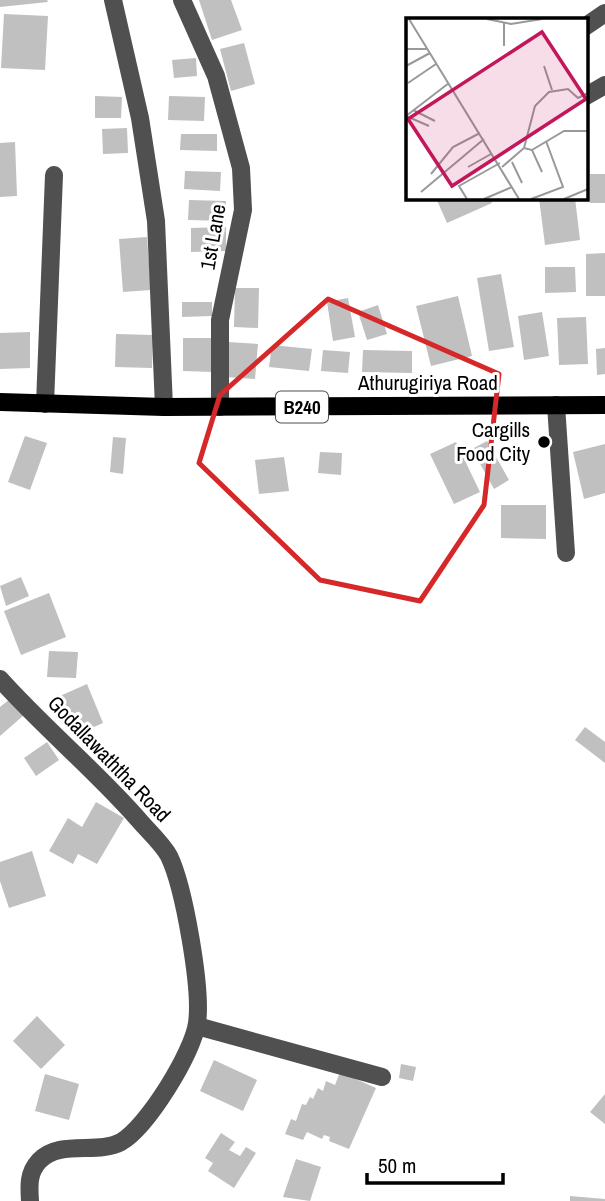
<svg xmlns="http://www.w3.org/2000/svg" width="605" height="1201" viewBox="0 0 605 1201" font-family="'Archivo Narrow',sans-serif">
	<style>
		.building { fill: #c0c0c0 }
		.lines { fill: none; stroke-linecap: round; stroke-linejoin: round }
		.minor { stroke: #505050; stroke-width: 18 }
		.major { stroke: #000; stroke-width: 18 }
		.marked { fill: none; stroke: #d62828; stroke-width: 5; stroke-linejoin: round }
		.poi-dot { fill: #000; stroke: #fff; stroke-width: 2.5 }
		.labels { text-anchor: middle; stroke-width: 6; stroke-linejoin: round; paint-order: stroke }
		.shield { fill: #fff; stroke: #4c4c4c; stroke-width: 2 }
		.shield-label { font-size: 19px; font-weight: bold; fill: #000 }
		.street-label { font-size: 21px; fill: #000; stroke: #fff }
		.poi-label { font-size: 21px; fill: #000; stroke: #fff; text-anchor: end }
		.inset-road { fill: none; stroke: #999; stroke-width: 2 }
		.view { fill: #c2185b; fill-opacity: 0.15; stroke: #c2185b; stroke-width: 3.5 }
		.inset-edge { fill: none; stroke: #000; stroke-width: 3.5 }
	</style>
	<rect width="100%" height="100%" fill="#fff"/>
	<g class="building">
		<polygon points="0,0 47,0 48,2 0,7"/>
		<polygon points="199,0 231,0 242,30 212,40"/>
		<polygon points="4,14 48,16 45,70 1,68"/>
		<polygon points="244,43 255,84 231,91 220,49"/>
		<polygon points="196,58 197,76 174,78 172,60"/>
		<polygon points="95,96 122,97 121,118 95,118"/>
		<polygon points="169,96 205,97 204,121 168,120"/>
		<polygon points="127,128 128,153 103,154 102,129"/>
		<polygon points="181,134 217,134 217,151 180,150"/>
		<polygon points="15,142 17,196 0,197 0,143"/>
		<polygon points="185,171 221,172 220,191 184,189"/>
		<rect x="590" y="174" width="15" height="29"/>
		<polygon points="436,198 489,198 492,203 447,223"/>
		<polygon points="539,198 575,198 580,240 545,245"/>
		<polygon points="189,200 226,201 226,221 188,220"/>
		<polygon points="226,227 226,251 191,252 191,228"/>
		<polygon points="147,237 151,290 123,292 119,239"/>
		<polygon points="605,253 605,296 586,296 586,254"/>
		<polygon points="545,267 575,267 576,292 545,293"/>
		<polygon points="501,274 514,347 489,351 477,278"/>
		<polygon points="235,288 259,288 258,328 234,327"/>
		<polygon points="458,296 472,356 431,366 416,306"/>
		<polygon points="348,298 355,337 333,341 327,302"/>
		<polygon points="182,302 212,302 212,316 182,317"/>
		<polygon points="378,305 387,334 367,340 358,312"/>
		<polygon points="542,312 549,356 524,360 518,316"/>
		<polygon points="586,317 588,364 559,365 557,318"/>
		<polygon points="30,332 30,368 0,369 0,333"/>
		<polygon points="116,334 153,335 152,368 115,367"/>
		<polygon points="183,338 214,338 213,372 183,371"/>
		<polygon points="228,342 258,344 255,379 225,377"/>
		<polygon points="272,345 312,349 309,371 269,367"/>
		<polygon points="605,348 605,374 597,375 596,349"/>
		<polygon points="323,350 350,352 348,373 321,371"/>
		<polygon points="363,350 412,351 412,373 362,372"/>
		<polygon points="25,436 47,443 30,490 8,482"/>
		<polygon points="113,437 126,438 123,474 110,472"/>
		<polygon points="487,441 509,480 494,489 472,449"/>
		<polygon points="456,442 480,492 454,504 430,454"/>
		<polygon points="605,444 605,493 584,499 573,452"/>
		<polygon points="320,452 342,453 341,475 318,473"/>
		<polygon points="284,457 289,491 259,494 255,460"/>
		<polygon points="501,505 546,505 546,539 501,538"/>
		<polygon points="21,577 29,596 6,606 0,586"/>
		<polygon points="49,593 66,637 21,655 4,611"/>
		<polygon points="49,651 78,652 76,678 47,677"/>
		<polygon points="87,684 103,723 76,735 60,696"/>
		<polygon points="10,699 24,715 0,736 0,707"/>
		<polygon points="585,727 605,742 605,763 575,740"/>
		<polygon points="47,742 59,760 36,776 24,758"/>
		<polygon points="96,802 124,818 97,864 78,854 73,864 49,851 68,818 82,827"/>
		<polygon points="32,851 46,896 9,908 0,881 0,862"/>
		<polygon points="37,1016 65,1045 41,1069 13,1041"/>
		<polygon points="214,1060 257,1080 243,1111 200,1091"/>
		<polygon points="401,1064 416,1067 413,1081 399,1078"/>
		<polygon points="340,1072 376,1088 349,1149 329,1141 330,1137 324,1135 322,1139 307,1132 303,1140 285,1134 291,1119 296,1121 302,1104 306,1105 310,1097 313,1099 318,1088 323,1091 326,1081 335,1085"/>
		<polygon points="45,1074 79,1084 69,1120 35,1111"/>
		<polygon points="605,1094 605,1124 590,1112"/>
		<polygon points="221,1133 235,1142 229,1150 240,1156 246,1147 256,1153 234,1188 208,1171 213,1163 205,1158"/>
		<polygon points="296,1159 321,1167 310,1201 283,1197"/>
		<polygon points="570,1196 605,1199 605,1201 570,1201"/>
	</g>
	<g class="lines">
		<g class="minor">
			<polyline points="113,0 140,118 156,221 164,407"/>
			<polyline points="182,0 216,76 241,168 243,210 220,320 220,407"/>
			<polyline points="586,26 605,13"/>
			<polyline points="586,96 605,85"/>
			<polyline points="45,404 54,175"/>
			<polyline points="556,405 566,553"/>
			<path d="M0,679c44,49 95,91 138,140 10,12 24,24 31,37 15,31 33,133 28,167 -4,30 -50,104 -76,119 -24,13 -61,-3 -82,19 -11,12 -10,25 -9,40"/>
			<polyline points="197,1026 382,1077"/>
		</g>
		<polyline class="major" points="0,402 164,407 605,405"/>
	</g>
	<path class="marked" d="M328,299l171,75 -15,131 -64,96 -100,-21 -121,-117 21,-68z"/>
	<circle class="poi-dot" cx="544" cy="442" r="7"/>
	<g class="labels">
		<rect class="shield" x="276" y="391.5" width="52" height="31" rx="5"/>
		<g class="shield-label">
			<text x="302" y="414">B240</text>
		</g>
		<g class="street-label">
			<text transform="translate(213 237) rotate(-80)" y="7">1st Lane</text>
			<text x="428" y="390">Athurugiriya Road</text>
			<text transform="translate(109 759) rotate(46)" y="7">Godallawaththa Road</text>
		</g>
		<g class="poi-label">
			<text x="530" y="437">Cargills<tspan x="530" dy="24">Food City</tspan></text>
		</g>
	</g>
	<g transform="translate(406 18)">
		<rect width="182" height="182" fill="#fff"/>
		<path class="inset-road" d="M3,1l110,180M81,1l24,5 31,-5M98,5v23M0,31h22M0,48l24,-13M138,48l8,24M2,65l28,-19M7,92l22,11M0,98l43,-33M0,98l23,10M118,130l8,2 10,22M126,132l32,-19h24M106,144l10,21M62,149l23,-13M96,149l22,-19 11,-42 14,-14 19,-3 10,9 10,-5M25,156l22,-27 27,-14M15,174l63,-53M61,181l-8,-13 41,-23M78,181l28,-12M125,181l32,-12 -17,-46M158,181l24,-10"/>
		<path class="view" d="M136,14l44,67 -134,87 -44,-67z"/>
		<rect width="182" height="182" class="inset-edge"/>
	</g>
	<path d="M367 1173v10h136v-10" fill="none" stroke="#000000" stroke-width="3.5"/>
	<text x="378" y="1173" font-size="21" fill="#000000" stroke="#ffffff" stroke-width="5" paint-order="stroke">50 m</text>
</svg>
